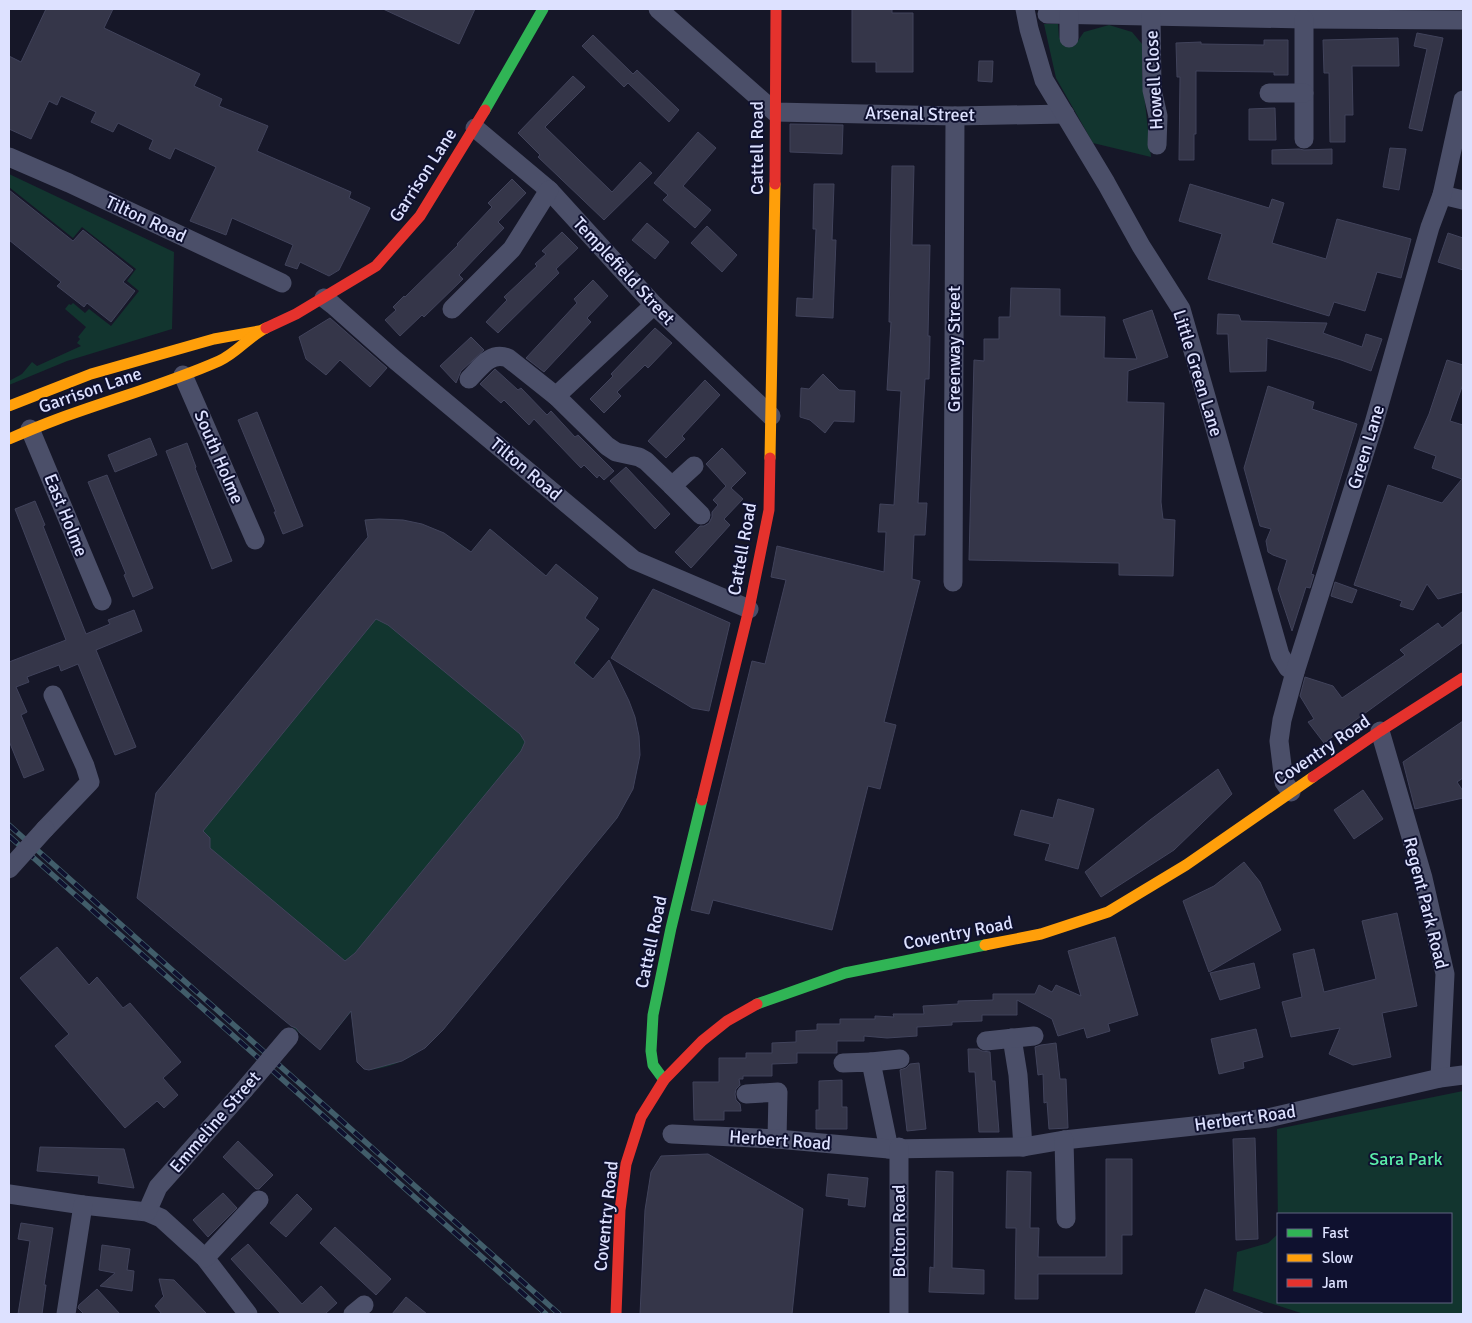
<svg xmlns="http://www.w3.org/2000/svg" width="1472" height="1323" viewBox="0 0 1472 1323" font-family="Signika,sans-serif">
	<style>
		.green { fill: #12352f; fill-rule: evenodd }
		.building { fill: #353649; stroke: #41435b; fill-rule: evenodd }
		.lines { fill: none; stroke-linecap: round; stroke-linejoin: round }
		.street { stroke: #4b4f69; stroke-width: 19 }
		.fast { stroke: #30b455; stroke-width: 11 }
		.slow { stroke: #ff9f0a; stroke-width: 11 }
		.jam { stroke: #e5322d; stroke-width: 11 }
		.rail-casing { stroke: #415d6a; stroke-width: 5.5 }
		.rail { stroke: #0f112f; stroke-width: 4; stroke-dasharray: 11; stroke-linecap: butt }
		.street-bridge { stroke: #4b4f69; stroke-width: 19 }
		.labels { text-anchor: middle; stroke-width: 4; stroke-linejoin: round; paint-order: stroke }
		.street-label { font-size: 18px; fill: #dde1ff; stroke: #0f112f }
		.park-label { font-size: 18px; fill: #5beda9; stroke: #0f112f }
	</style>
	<rect width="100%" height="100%" fill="#161728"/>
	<g class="green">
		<polygon points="1044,24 1058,24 1059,38 1075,45 1084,32 1109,25 1132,32 1142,44 1142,76 1151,157 1093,143 1056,78"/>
		<polygon points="9,174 174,252 172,329 67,361 9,385 9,381 22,374 32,362 37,366 81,346 77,343 80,339 78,337 86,327 65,309 69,304 71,305 73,303 85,313 89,309 111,326 139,291 127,281 136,269 82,227 73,238 9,187"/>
		<path d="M379,519c35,0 64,10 92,33l19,-23 56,47 10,-12 42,34 -13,20 14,11 -24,34 18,16 22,-2c32,48 32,92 2,141l-174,212c-20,22 -44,37 -74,40l-5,-1 -7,-7 -6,-50 -31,38 -183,-152 19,-105 212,-256 -3,-17z"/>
		<path d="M1463,1091v223h-159l-71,-23 4,-39 31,-9 10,-9 -1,-105zM1451,1214v88h-173v-88z"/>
	</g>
	<g class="building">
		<polygon points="46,9 113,9 104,28 200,74 194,86 222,99 219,106 268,126 257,151 351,192 349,198 370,208 339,270 329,276 300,262 297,269 285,265 293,245 232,218 226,235 190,221 216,167 175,148 170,159 149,149 153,140 118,123 113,132 91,122 96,112 61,96 57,105 49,101 31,139 9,129 9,56 21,62"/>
		<polygon points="383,9 475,9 459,44"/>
		<polygon points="852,9 892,9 892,13 913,13 913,72 876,72 876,62 852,62"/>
		<polygon points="1417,33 1443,38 1422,131 1409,128 1427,49 1414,46"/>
		<polygon points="593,35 633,74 637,70 679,110 669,122 628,83 624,87 582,46"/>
		<polygon points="1398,38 1399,66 1352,66 1353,115 1345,115 1345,142 1330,142 1329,73 1324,73 1323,40"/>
		<polygon points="1264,40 1288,40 1288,75 1274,75 1274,72 1196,71 1196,134 1194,134 1194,160 1179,160 1180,77 1177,77 1176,43 1201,42 1201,44 1264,45"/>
		<polygon points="979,61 993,61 992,82 978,81"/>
		<polygon points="573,76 585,87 545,127 612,192 640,162 652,173 604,220 538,157 540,155 518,133"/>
		<polygon points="1275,108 1276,140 1249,140 1249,109"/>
		<polygon points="790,124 843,125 842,154 790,152"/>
		<polygon points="698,132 716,148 683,186 711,210 695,228 663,200 668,195 654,183"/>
		<polygon points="1390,148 1406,149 1399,190 1383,187"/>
		<polygon points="1299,149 1304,150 1332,149 1332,164 1272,164 1272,150"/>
		<polygon points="892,166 914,166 912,245 930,245 928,336 930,336 929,379 925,379 918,503 927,503 925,535 914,535 912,579 920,581 884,722 896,725 880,789 868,786 832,930 713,900 709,914 691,910 752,661 765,664 786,580 771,577 777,546 884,572 886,532 878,532 880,504 894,505 901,391 887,390 891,322 889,322"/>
		<polygon points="512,179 526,193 498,222 504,228 459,275 463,279 424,317 422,315 400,336 385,320 396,310 393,307 404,296 405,297 458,245 457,244 492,207 488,203"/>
		<polygon points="814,184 834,184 832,240 836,240 833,318 796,316 797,298 813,299 816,229 813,229"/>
		<polygon points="1190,184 1269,208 1272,199 1284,203 1272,243 1326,259 1337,219 1411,239 1401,278 1377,272 1365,311 1334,302 1329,316 1208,279 1222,234 1179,221"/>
		<polygon points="9,190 73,241 83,230 133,270 123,282 135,291 111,322 87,303 84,307 57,286 61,282 9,240"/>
		<polygon points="647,223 669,242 655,259 632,240"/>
		<polygon points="707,226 737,255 722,272 691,243"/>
		<polygon points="562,232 578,248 556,269 559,273 498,333 486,322 507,300 504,297 537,266 535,264 546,254 542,251"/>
		<polygon points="1448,233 1463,238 1463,270 1438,262"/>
		<polygon points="593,280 608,296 587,318 591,322 544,372 526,358 577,303 574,299"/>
		<polygon points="1011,288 1060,289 1060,316 1105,317 1104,358 1137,359 1123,320 1152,310 1168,357 1128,371 1127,402 1164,403 1161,502 1163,519 1175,520 1173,576 1119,575 1119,563 969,560 974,360 984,361 984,339 999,339 999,317 1010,317"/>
		<polygon points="1218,314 1239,315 1241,321 1327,323 1323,333 1362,347 1366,334 1382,339 1371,371 1341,360 1267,338 1266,371 1230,372 1228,334 1217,334"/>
		<polygon points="330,318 387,368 370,387 340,360 326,375 306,359 299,337"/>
		<polygon points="655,328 672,343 648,368 645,365 617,392 621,396 604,413 590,399 613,376 611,374"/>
		<polygon points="471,337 484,350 461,371 456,383 440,366"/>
		<polygon points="1447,360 1463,365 1463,384 1450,421 1463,425 1463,592 1438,599 1427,584 1413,610 1400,606 1402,601 1354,585 1388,485 1442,503 1462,479 1432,468 1436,456 1414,448 1429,414"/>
		<polygon points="495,369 518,390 521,388 547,415 551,411 575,437 578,435 614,471 604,480 599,475 597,478 584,465 581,468 534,419 529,425 504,400 501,403 480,384"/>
		<polygon points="823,374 839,390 855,391 854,422 834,421 825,433 810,420 800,417 801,388 809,389"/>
		<polygon points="705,380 720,395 682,436 685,439 666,458 648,441"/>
		<polygon points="1268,386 1314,402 1312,409 1357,424 1311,574 1314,575 1310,588 1306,587 1292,631 1278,589 1287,560 1273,555 1268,552 1266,541 1271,529 1260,526 1244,468"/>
		<polygon points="257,412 303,526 283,534 274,512 276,512 238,420"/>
		<polygon points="150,438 157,455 115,472 108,455"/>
		<polygon points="187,443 196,467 195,468 232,561 212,569 166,451"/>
		<polygon points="722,448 746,473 731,488 743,499 724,519 730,525 691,568 675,552 700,526 704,526 709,523 712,517 712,512 718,505 713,500 726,486 706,464"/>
		<polygon points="626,467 670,514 655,529 610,481"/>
		<polygon points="107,475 153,588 133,597 124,575 126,574 88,482"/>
		<polygon points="35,501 45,525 43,526 86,634 110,624 108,620 134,610 142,631 96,650 136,747 115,755 78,664 61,671 59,665 27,677 29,682 16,687 27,712 21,715 44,770 24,778 9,741 9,662 66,640 15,509"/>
		<path d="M379,519l24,1 19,4 22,9 27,19 19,-23 56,47 10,-12 42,34 -13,20 14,11 -25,34 19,16 16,-19 20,41 6,16 4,19 1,19 -7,34 -16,29 -174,212 -18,18 -23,13 -33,9 -5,-1 -7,-7 -6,-51 -31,39 -20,-17 -4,-5 -5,-2 -154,-128 19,-105 212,-256 -3,-17zM376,619l12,6 132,109 5,8 -4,9 -166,202 -10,8 -135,-113v-10l-7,-7z"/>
		<polygon points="1335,582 1357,590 1352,603 1331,596"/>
		<polygon points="653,589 730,623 709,711 692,708 611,658"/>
		<polygon points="1463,611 1463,642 1324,743 1308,722 1314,719 1300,696 1305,677 1333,686 1342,698 1405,655 1400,650 1438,623 1442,628"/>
		<polygon points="1463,721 1463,778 1457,782 1463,791 1463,798 1415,809 1403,762"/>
		<polygon points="1218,769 1232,794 1174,850 1101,897 1085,872 1150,820"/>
		<polygon points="1363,790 1383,819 1354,839 1334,810"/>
		<polygon points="1058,799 1094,809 1078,869 1045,860 1050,844 1014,835 1021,810 1053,818"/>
		<polygon points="1244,862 1260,882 1281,930 1209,972 1183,901 1214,886"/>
		<polygon points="1397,913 1417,1006 1382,1013 1391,1057 1353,1065 1329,1054 1340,1028 1291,1037 1282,1002 1302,997 1293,954 1314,949 1324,992 1376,979 1362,921"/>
		<polygon points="1115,937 1138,1015 1108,1024 1110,1031 1087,1038 1084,1028 1058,1036 1052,1019 1017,1000 1017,1015 982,1015 982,1021 952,1022 952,1025 917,1027 917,1036 887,1038 864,1036 864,1041 837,1041 837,1053 797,1053 797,1063 772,1064 772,1076 743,1076 743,1079 739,1079 740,1085 736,1089 735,1094 736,1100 740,1104 741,1111 724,1111 724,1120 694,1120 693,1082 719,1082 719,1058 746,1058 746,1053 772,1053 772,1043 796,1042 796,1031 817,1030 817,1024 840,1024 840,1019 875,1019 875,1016 894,1017 893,1014 924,1014 923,1006 958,1004 958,1001 993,1000 993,994 1035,994 1039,985 1052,992 1056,985 1081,996 1068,951"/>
		<polygon points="57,947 89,985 97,977 123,1008 130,1003 181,1062 163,1078 178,1095 164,1108 157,1101 125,1128 55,1046 69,1034 20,978"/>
		<polygon points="1254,963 1260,988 1220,1000 1210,973"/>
		<polygon points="1256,1029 1263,1057 1243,1062 1244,1068 1219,1074 1211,1039"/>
		<polygon points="1056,1043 1060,1079 1066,1079 1068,1128 1049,1129 1047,1102 1044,1103 1043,1074 1038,1075 1035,1047 1041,1045"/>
		<polygon points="968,1049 978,1049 982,1051 990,1052 992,1081 995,1081 999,1132 979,1132 975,1072 969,1072"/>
		<polygon points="919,1063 926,1129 907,1131 900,1070 906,1068 910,1064"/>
		<polygon points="842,1080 842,1107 847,1107 847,1129 816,1129 816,1110 819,1110 819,1081"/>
		<polygon points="1255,1138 1258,1239 1236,1240 1233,1139"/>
		<polygon points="238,1141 273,1175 259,1189 256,1189 223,1157"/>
		<polygon points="40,1147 124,1149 134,1188 98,1183 99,1176 37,1171"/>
		<polygon points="708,1154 803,1209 792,1314 640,1314 645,1210 651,1172 661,1156"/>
		<polygon points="1106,1159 1132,1159 1132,1235 1122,1235 1122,1274 1038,1274 1038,1299 1015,1299 1016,1228 1006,1228 1007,1171 1031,1172 1030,1228 1039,1228 1038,1257 1106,1257"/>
		<polygon points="936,1171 953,1172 952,1268 984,1270 984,1294 929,1292 930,1267 934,1268"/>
		<polygon points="828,1174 868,1178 865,1207 848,1205 849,1199 826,1196"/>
		<polygon points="223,1193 237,1208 208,1237 193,1220"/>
		<polygon points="297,1194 312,1209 286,1237 270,1223"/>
		<polygon points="21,1223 53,1228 44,1285 46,1285 42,1314 18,1314 30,1241 18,1239"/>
		<polygon points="335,1227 391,1279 376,1295 320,1243"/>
		<polygon points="248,1244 302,1304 321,1286 337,1303 325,1314 281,1314 231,1259"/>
		<polygon points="102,1245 130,1249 127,1270 134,1271 132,1291 100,1286 115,1273 99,1270"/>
		<polygon points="159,1279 174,1280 207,1314 162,1314 155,1306 164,1296 163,1295"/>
		<polygon points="97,1289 120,1314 84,1314 78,1308 79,1305"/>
		<polygon points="1205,1289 1265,1314 1195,1314"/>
		<polygon points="406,1297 427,1314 392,1314"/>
	</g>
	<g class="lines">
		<g class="street">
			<polyline points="658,9 775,112 955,116 1065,114"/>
			<polyline points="1025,9 1029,29 1044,80 1106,183 1141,246 1181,309 1280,655 1288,668 1295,672"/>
			<polyline points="1047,14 1304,19 1463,20"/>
			<polyline points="1069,14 1069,38"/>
			<polyline points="1151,15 1152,90 1158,116 1157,145"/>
			<polyline points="1304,19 1304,139"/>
			<polyline points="1269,93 1304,93"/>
			<polyline points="475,128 549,190 654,305 771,416"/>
			<polyline points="9,157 69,183 282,283"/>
			<polyline points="1442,195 1463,200"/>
			<polyline points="324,298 333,305 395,360 634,560 749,609"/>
			<polyline points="452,309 512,249 549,190"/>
			<polyline points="183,375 255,540"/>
			<path d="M469,379c11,-11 21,-28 39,-21l48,38 51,50 9,6 23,5 7,4 26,25"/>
			<polyline points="556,396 654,305"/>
			<polyline points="30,429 102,601"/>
			<polyline points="694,466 672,486 701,515"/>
			<polyline points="953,582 955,116"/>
			<polyline points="1380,731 1423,878 1445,974 1440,1078"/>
			<polyline points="1291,792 1284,782 1279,741 1282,720 1295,672 1374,423 1430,227 1442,195 1463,100"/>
			<polyline points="45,829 90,782 85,766 53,695"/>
			<polyline points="1012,1038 1018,1075 1023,1147"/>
			<polyline points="986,1041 1034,1036"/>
			<polyline points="871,1062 900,1059"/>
			<polyline points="843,1063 871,1062 889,1149"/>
			<polyline points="746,1094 778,1092 777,1139"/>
			<polyline points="672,1134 777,1139 889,1149 1023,1147 1064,1140 1268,1118 1440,1078 1463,1075"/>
			<polyline points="1064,1140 1066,1219"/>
			<polyline points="9,1194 83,1205 147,1212 161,1218 205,1258 248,1314"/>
			<polyline points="147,1212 158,1187 244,1090"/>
			<polyline points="205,1258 259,1200"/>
			<polyline points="66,1314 83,1205"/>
			<polyline points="353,1314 364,1305"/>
			<polyline points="899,1314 899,1147"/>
		</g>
		<g class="fast">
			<polyline points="485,110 543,9"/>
			<polyline points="757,1004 845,973 985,945"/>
			<polyline points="664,1080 653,1065 651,1051 653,1015 671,928 702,800"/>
		</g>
		<g class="slow">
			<polyline points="9,406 91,374 214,339 259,331"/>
			<path d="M9,439c16,-7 33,-14 49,-20 54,-20 109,-35 161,-58 18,-8 30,-25 47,-33"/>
			<polyline points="770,458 775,184"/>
			<polyline points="985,945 1041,934 1108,912 1186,865 1313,777"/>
		</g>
		<g class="jam">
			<polyline points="775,184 776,9"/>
			<polyline points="266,328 296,314 376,266 420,216 485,110"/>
			<polyline points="1313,777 1380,731 1463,678"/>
			<polyline points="702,800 749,609 769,510 770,458"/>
			<polyline points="616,1314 620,1210 626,1164 641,1117 664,1080 702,1041 727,1021 757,1004"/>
		</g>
		<defs>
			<g id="rail">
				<polyline points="9,825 559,1314"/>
				<polyline points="9,836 546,1314"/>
			</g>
		</defs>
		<use href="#rail" class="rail-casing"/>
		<use href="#rail" class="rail"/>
		<g class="street-bridge">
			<polyline points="9,869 45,829"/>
			<polyline points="244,1090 289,1037"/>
		</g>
	</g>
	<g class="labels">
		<g class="street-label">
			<text transform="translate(1154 80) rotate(-93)" y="6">Howell Close</text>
			<text transform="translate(920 114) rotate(1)" y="6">Arsenal Street</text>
			<text transform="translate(757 148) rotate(-90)" y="6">Cattell Road</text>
			<text transform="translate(423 175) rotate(-57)" y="6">Garrison Lane</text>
			<text transform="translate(146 219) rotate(25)" y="6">Tilton Road</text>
			<text transform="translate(624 271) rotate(47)" y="6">Templefield Street</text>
			<text transform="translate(954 349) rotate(-90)" y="6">Greenway Street</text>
			<text transform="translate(1198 373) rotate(73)" y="6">Little Green Lane</text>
			<text transform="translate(90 390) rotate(-19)" y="6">Garrison Lane</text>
			<text transform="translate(1366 447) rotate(-73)" y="6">Green Lane</text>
			<text transform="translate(219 457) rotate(67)" y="6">South Holme</text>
			<text transform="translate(526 469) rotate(40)" y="6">Tilton Road</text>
			<text transform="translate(66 515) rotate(68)" y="6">East Holme</text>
			<text transform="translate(742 549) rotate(-80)" y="6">Cattell Road</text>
			<text transform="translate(1322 750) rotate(-34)" y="6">Coventry Road</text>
			<text transform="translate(1426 903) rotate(76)" y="6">Regent Park Road</text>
			<text transform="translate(958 933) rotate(-11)" y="6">Coventry Road</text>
			<text transform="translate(651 942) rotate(-78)" y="6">Cattell Road</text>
			<text transform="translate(1245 1118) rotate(-8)" y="6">Herbert Road</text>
			<text transform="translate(215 1122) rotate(-49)" y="6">Emmeline Street</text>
			<text transform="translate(780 1140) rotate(4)" y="6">Herbert Road</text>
			<text transform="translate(606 1216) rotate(-84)" y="6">Coventry Road</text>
			<text transform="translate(899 1231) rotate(-90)" y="6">Bolton Road</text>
		</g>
		<g class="park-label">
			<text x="1406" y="1165">Sara Park</text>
		</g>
	</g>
	<rect width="1472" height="1323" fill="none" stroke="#dde1ff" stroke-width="20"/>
	<rect x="1277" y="1213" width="175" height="90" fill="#0f112f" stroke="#616482"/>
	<rect x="1287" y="1229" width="25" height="8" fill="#30b455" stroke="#616482"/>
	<text x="1322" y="1238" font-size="15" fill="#dde1ff">Fast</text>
	<rect x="1287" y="1254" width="25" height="8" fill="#ff9f0a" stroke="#616482"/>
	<text x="1322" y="1263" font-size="15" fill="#dde1ff">Slow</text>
	<rect x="1287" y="1279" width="25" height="8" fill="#e5322d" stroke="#616482"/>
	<text x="1322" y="1288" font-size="15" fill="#dde1ff">Jam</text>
</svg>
